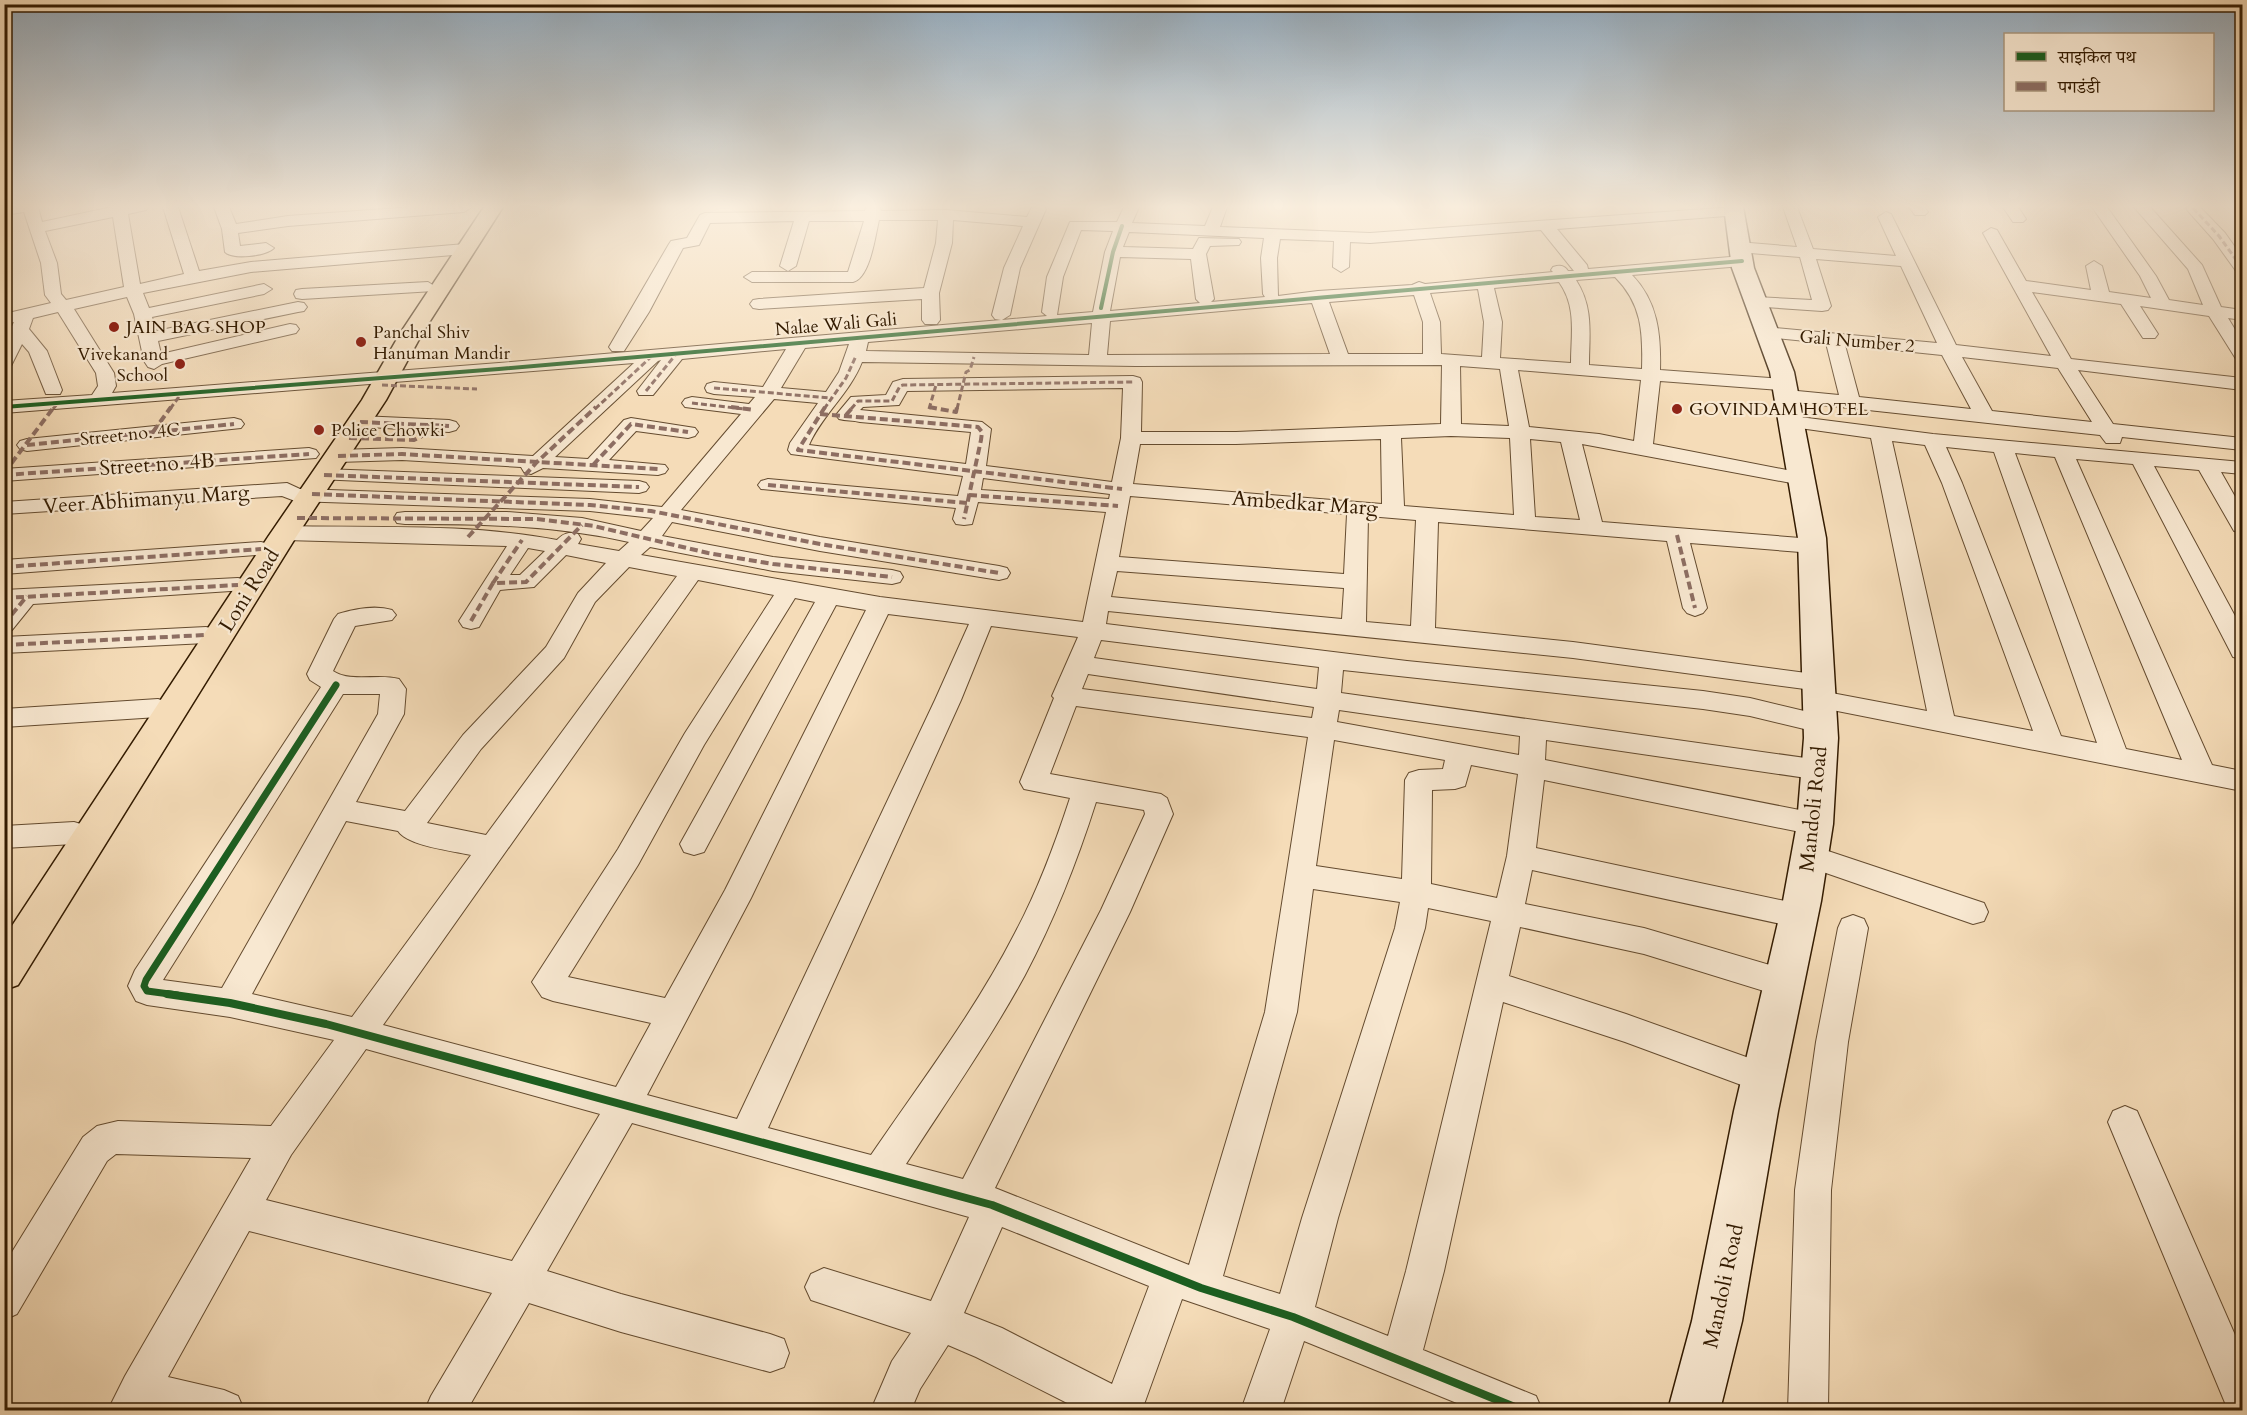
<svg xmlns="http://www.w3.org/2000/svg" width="2247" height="1415" viewBox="0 0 2247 1415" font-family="Cardo,'Noto Serif Devanagari',serif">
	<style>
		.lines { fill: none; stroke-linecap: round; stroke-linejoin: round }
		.street-casing { stroke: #644b2f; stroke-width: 2 }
		.secondary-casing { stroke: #331b01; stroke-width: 3 }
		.highway-casing { stroke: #331b01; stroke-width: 3 }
		.street { fill: #f8e8d1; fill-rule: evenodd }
		.secondary { fill: #f8e8d1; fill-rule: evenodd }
		.highway { fill: #f5dcb8; fill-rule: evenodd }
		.rail-casing { stroke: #331b01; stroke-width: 4.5 }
		.rail { stroke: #f8e8d1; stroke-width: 3; stroke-dasharray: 9; stroke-linecap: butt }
		.quiet-far1 { stroke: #8d6e63; stroke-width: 3; stroke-dasharray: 6 3; stroke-linecap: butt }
		.quiet { stroke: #8d6e63; stroke-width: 4; stroke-dasharray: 8 4; stroke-linecap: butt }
		.cycleway-far2-casing { stroke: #f8e8d1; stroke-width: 6 }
		.cycleway-far1-casing { stroke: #f8e8d1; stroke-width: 10 }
		.cycleway-casing { stroke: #f8e8d1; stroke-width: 12 }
		.cycleway-far2 { stroke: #1b5e20; stroke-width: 4 }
		.cycleway-far1 { stroke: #1b5e20; stroke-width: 7 }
		.cycleway { stroke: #1b5e20; stroke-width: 8 }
		.poi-dot { fill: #8f2418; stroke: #f8e8d1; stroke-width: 2 }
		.labels { text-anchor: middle; stroke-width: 4.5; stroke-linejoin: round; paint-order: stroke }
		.far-street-label { font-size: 18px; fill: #331b01; stroke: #f8e8d1 }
		.far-poi-label { font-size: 18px; fill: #331b01; stroke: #f8e8d1; text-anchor: start }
		.street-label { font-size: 21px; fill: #331b01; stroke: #f8e8d1 }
	</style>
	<rect width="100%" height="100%" fill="#f5dcb8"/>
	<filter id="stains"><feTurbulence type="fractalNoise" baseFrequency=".00333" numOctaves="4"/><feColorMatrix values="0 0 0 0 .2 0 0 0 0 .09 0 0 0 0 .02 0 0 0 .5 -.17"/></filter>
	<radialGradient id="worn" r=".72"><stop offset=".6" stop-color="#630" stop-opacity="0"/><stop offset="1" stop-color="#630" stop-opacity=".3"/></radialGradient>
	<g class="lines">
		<defs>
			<g id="street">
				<path d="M4,207h34l4,15 70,-15h36l-2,3 -18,4 12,70 44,-10 -21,-67h15l21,64 52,-9 214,-18 8,5 -8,5 -214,18 -108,21 6,15 115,-24 8,5 -8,5 -112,23 4,14 142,-29 6,1 3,4 -3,4 -6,1 -140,29 3,13 129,-30 6,1 3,4 -3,4 -134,31 -8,5 -6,-2 -4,-6 -10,-47 -7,-17 -53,12 40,64 2,13 -4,7 387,-30 502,-43 -6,-1 -3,-4 12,-47 19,-42 -70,-6 -1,23 -13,50 1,27 -3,4h-12l-3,-4v-21l-163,10 -6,-1 -3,-4 3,-4 6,-1 165,-11 12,-45 2,-23h-59c-4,17 -9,58 -26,62h-101l-8,-5 8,-5h96l16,-51h-55l-13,45 -8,5 -8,-5 14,-45 -84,2 -11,22 -16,3 -34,64 -25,39h-12l-3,-4 60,-103 2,-3 16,-3 13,-23 5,-2 160,-2 1,-4h14l1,4 65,-1 81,7 5,-10h12l2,2 -26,59 -10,47 -8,5 45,-4 -5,-4 5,-35 23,-55h47l7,-15h15l-7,16 73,3 8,-19h14l-7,20 150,6 364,-26 5,2 3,3 -3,3 -182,14 30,36 1,4 154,-13 6,2 2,3 -2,3 -6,2 -110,9c26,27 29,59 28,95l123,9 7,2 2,4 -5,5 52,5 -13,-52 -61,-6 -6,-1 -3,-4 3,-4 6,-1 172,16 -36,-77 -85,-7 15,47 -3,4 -6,1 -72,-5 -3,-4 3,-4 6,-1 56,3 -12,-43 -62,-5 -8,-5 8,-5 59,5 -14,-40h14l16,42 83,7 -18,-39 8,-5 5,2 65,131 95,11 -68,-123 8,-5 6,2 29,51 65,9 -5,-24 8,-5 8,5 7,26 42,6 -11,-22 -48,-69h15l49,69 13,24 34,5 -15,-36 -54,-62h16l52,58 19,42 21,3v10l-14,-2 14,23v19l-6,-1 -27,-43 -69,-10 18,28 -3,4h-12l-22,-34 -89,-12 39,67 171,19v12l-164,-20 35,54 129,14v12l-120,-13 -2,6h-14l-6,-8 -315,-34 -7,-2 -3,-4 5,-5 -120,-9 -7,63 149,29 7,2 3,4 -3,4 -7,2 -220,-41 20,78 211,17 8,2 3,5 -3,5 -8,2 -123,-10 17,65 -4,5 -8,3 -8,-3 -4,-5 -16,-67 -229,-19 -3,106 138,14 256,34 3,6 -3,6 -9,3 -247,-33 -465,-47 -2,13 301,37 296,30 47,7 71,17 9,2 4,7 -4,7 -9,2 -71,-17 -47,-7 -360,-39 -2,23 479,67 9,3 4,7 -4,7 -9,3 -274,-40 -1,20 270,53 10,3 4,8 -4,8 -10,3 -271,-55 -8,68 263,56 11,3 4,9 -4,9 -11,3 -267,-58 -7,34 119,24 139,41 11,4 5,10 -5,10 -11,4 -139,-43 -124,-27 -11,49 117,38 137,49 12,4 5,11 -5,11 -12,4 -138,-51 -122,-40 -59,269 -21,79 113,46 6,14h-68l-170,-69 -23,69h-40l29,-81 -88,-30 -40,111h-61l-105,-53 -28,-12 -28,44 -9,21h-40l21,-49 19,-28 -100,-33 -6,-13 6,-13 13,-6 107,33 38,-84 -337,-94 -85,148 74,23 149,40 14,5 5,14 -5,14 -14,5 -149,-40 -92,-29 -62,107h-42l6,-14 61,-103 -243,-62 -81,146 56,13 14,6 6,14h-136l17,-34 126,-218 -135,-4 -9,7 -90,153 -13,6v-55l79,-128 14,-11 21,-5 153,5 63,-86 -104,-23 -83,-12 -11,-4 -8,-15 7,-16 186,-283 -11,-7 -3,-6 27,-55 4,-5c16,-5 38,-9 54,-4l4,5 -4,5 -37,6 -22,45c18,12 45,2 66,8l7,10 -2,25 -48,88 49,9 58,-76 83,-88 32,-54 28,-30 -40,-8 -32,32 -34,3 -21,37 -8,2 -8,-2 -4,-6 48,-75 -222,-6 -8,-2 -3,-5 3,-5 8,-2c90,2 183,-3 272,14 7,-7 11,-8 21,-6l3,5 -3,5 41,7 10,-9c-77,-17 -146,-18 -224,-18l-8,-1 -3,-5 3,-5 8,-1h102l75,6 59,13 12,-13 -63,-7 -295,-10 -13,-5 -278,18v-12l283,-19 13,6 290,10 72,8 79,-93 -56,-7 -3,-4 3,-4 7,-2 57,7 6,-7 -41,-3 -7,-2 -2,-4 2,-4 7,-2 49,5 23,-38 -104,10 -29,36h-14l-2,-4 24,-31 -3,1 -103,96 33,2 36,-39 7,-2 64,10 3,4 -3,4 -7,2 -52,-7 -27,29 56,5 3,4 -3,4 -7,2 -115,-7 -12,6 -7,-2 -3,-5 -119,-7 -64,2 -7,-2 -3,-4 3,-4 7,-2 64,-2 131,8 101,-93 -630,50v-12l88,-6 6,-9 -2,-13 -38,-61 -25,6 -4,11 18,22 15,39 -2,4h-14l-17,-42 -7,-8 -12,24 -6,1v-26l10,-21 -10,2v-10l47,-11 -6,-8 -4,-32 -17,-51 -20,3zM113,217l11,70 -58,13 -5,-6 -4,-31 -12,-32zM1081,230l32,1 -8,21 -12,60 -36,3 6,-38zM1541,230l33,41h-6c-4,-6 -8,-6 -15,-4l-2,3 2,2 -128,12 -6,-2 -7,3 -94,6 -40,5 -1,-38 3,-19 54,2 -1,26 8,5 8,-5 1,-25 20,1zM1129,232l135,6 -3,20 2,36 2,3 -54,5 3,-3 -8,-45 4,-8 29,-1 2,-3 -2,-3 -40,-1 -6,11 -70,-2zM1120,257l71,2 5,40 4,4 -90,8zM1615,277c27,27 28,55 27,92l-53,-4c0,-31 5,-57 -13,-85zM1559,282c18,25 12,52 12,81l-71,-5 2,-36 -8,-34zM1478,289l6,33 -2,35 -41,-3 -1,-32 -10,-29zM1414,295l9,27v32h-75l-19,-52zM1312,303l18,51 -223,1 3,-34zM1092,323l-3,32 -223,-4 2,-9zM849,344l-10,28 -13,20 -45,-4 24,-40zM1845,345l97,10 29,54 -112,-12zM1962,357l96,11 34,54 -100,-11zM862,362l274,4 306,-1 -1,59 -205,8h-95l1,-50 -2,-4 -7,-2 -230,3 -10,3 -7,13 -35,2 -15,18 3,4c8,2 13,1 21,3l111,10 -5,32 -157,-19c13,-30 41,-52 53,-83zM1460,366l40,3 9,57 -48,-2zM1518,370l123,10 -7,61 -35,-7 -70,-7zM1123,388l-2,50 -9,44 -126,-16 5,-37 -9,-7 -122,-12 3,-3 36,-2 8,-14zM774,399l44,4 -28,40 -2,7 3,4 172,22 -5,20 -190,-17 -7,2 -3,4 3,4 195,19 -3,11 3,5 8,1 8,-1 6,-22 128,10 -23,110 -203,-25 -239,-42 9,-8 123,24 119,13 8,-2 3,-5 -3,-5 -8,-2 -119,-13 -111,-21 10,-14 148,29 179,29 8,-2 3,-5 -3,-5 -8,-2 -179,-29 -139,-27zM1451,436l59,2 4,77 -110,-9 -3,-68zM1381,439l1,65 -249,-20 7,-40h96zM1530,439l31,3 19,78 -45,-3zM983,478l127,16 -1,5 -128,-9zM1130,496l217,18 -3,60 -225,-17zM1368,516l48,4 -5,106 -45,-4zM528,548l17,3 -25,24h-10zM629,567l48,9 -191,259 -59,-12 54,-74 83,-91 31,-56zM1117,571l227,17 -2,31 -231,-22zM698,580l76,15 -89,138 -67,116 -86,133 10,15 11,4 98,22 -35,64 -233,-62zM795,598l20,4 -135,242 4,8 10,3 10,-3 132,-247 30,5 -141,280 -60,108 -97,-21 70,-112 66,-120zM888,614l81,10 -34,76 -198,419 -90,-24 104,-197zM991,626l87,11 -26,59 2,2 -34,84 4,7 46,9c-15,46 -32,92 -55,135 -40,78 -94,149 -144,222l-103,-27 193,-428zM1101,640l218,27 -2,22 -223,-31zM1088,674l226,33 -2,11 -230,-29zM343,694h37l-2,20 -156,274 -59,-8zM1076,706l232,31 -43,275 -76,253 -194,-77 135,-276 43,-98 -6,-16 -6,-4 -111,-20zM1339,710l181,26 -1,19 -182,-33zM1334,740l111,20 -2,9 -24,1 -10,3 -4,7 -3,99 -86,-13zM1471,765l47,9 -11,82 -10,42 -66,-14 1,-94 23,-1 10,-3zM1096,802l48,8 1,4 -44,96 -138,269 -57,-15c40,-62 83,-123 119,-189 29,-55 52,-113 71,-173zM346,821l52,10c10,15 55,20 73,24l-119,162 -100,-23zM1313,889l87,13 -5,26 -93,290 -22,76 -57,-18 74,-264zM1428,908l63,13 -85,350 -18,65 -73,-29 23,-89 87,-290zM366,1049l234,65 -88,147 -246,-61 25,-45zM1002,1227l147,59 -37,98 -110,-56 -38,-15z"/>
				<path d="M214,207h15l7,17 52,-8 124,-9h60l-8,5 -176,14 -50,7 2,13 26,-3 8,5c-8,8 -41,12 -49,4l-3,-23z"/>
				<polygon points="1909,207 1924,207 1928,212 1925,215 1915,215"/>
				<polygon points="2003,207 2018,207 2026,219 2023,222 2013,222"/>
				<polygon points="2186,207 2200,207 2225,233 2242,257 2242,273 2236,271 2213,239 2188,211"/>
				<polygon points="428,282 436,287 434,291 302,299 296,298 294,294 296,290 302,289"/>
				<polygon points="360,416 449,420 456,422 459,426 456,430 449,432 353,426 350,422 353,418"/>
				<path d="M1792,416l141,18 309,28v12l-21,-2 21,37v24l-8,-2 -35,-61 -45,-4 88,163v30l-9,-2 -3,-6 -97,-187 -57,-5 136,306 30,6v20l-430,-85 -4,-6 4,-6 9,-3 106,20 -56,-273 -86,-12 -3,-4 3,-4zM1892,441l33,4 17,38 91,248 -79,-15zM1946,447l48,5 103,291 -36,-7 -99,-253zM2015,453l40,4 127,303 -56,-11z"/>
				<polygon points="234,418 241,420 244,424 241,428 27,451 20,449 17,445 20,441 27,439"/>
				<polygon points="309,448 316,450 319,454 316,458 4,481 4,469"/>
				<polygon points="324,469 639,481 646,483 649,487 646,491 639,493 317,479 314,475 317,471"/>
				<polygon points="261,542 269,544 272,549 269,554 4,574 4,560"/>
				<polygon points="238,578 246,580 249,585 246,590 33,604 12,630 4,632 4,608 7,605 4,605 4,590"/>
				<polygon points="206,627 214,629 218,635 214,641 206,643 4,653 4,637"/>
				<polygon points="158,699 167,702 171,708 167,714 158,717 4,727 4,709"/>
				<polygon points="74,822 84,825 88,833 84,841 74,844 4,848 4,826"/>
				<polygon points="1810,845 1984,903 1988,912 1984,921 1973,924 1800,864 1796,856 1800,848"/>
				<polygon points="1853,915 1864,919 1868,928 1848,1042 1831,1190 1828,1410 1788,1410 1795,1190 1816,1042 1838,928 1842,919"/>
				<polygon points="2125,1106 2137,1111 2242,1351 2242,1410 2228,1410 2108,1122 2113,1111"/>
			</g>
			<polygon id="secondary" points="1724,207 1743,207 1754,268 1794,372 1826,538 1838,738 1833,824 1821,901 1778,1111 1742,1321 1720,1410 1668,1410 1692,1321 1734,1111 1783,901 1797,824 1804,738 1798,538 1770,372 1732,268"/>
			<polygon id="highway" points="484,207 503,207 423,332 386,400 296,537 18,985 4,990 4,938 268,537 362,400 401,332"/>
		</defs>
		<use href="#street" class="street-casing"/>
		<use href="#secondary" class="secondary-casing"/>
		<use href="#highway" class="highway-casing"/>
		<use href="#street" class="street"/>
		<use href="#secondary" class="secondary"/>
		<use href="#highway" class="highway"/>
		<defs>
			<polyline id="rail" points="2236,207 2242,211"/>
		</defs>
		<use href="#rail" class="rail-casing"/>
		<use href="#rail" class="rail"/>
		<g class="quiet-far1">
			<polyline points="2193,208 2219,236 2242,268"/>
			<polyline points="382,385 477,389"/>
			<polyline points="714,388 831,398"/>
			<polyline points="646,391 677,353"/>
			<polyline points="692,403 744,409"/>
			<polyline points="53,409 57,404"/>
			<polyline points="170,409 181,394"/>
			<polyline points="595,409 652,356"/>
			<polyline points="824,409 846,378 856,356"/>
			<polyline points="851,409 858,401 892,401 900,386 903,385 1133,382"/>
			<polyline points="929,409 936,385"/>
			<polyline points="957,409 966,372 970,370 974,357"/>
		</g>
		<g class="quiet">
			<polyline points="731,407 754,410"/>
			<polyline points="825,407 798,450 1122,489"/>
			<polyline points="929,407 956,412 957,407"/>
			<polyline points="820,414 978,427 982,432 981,440 964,519"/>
			<polyline points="846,415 853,407"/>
			<polyline points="360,422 449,426"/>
			<polyline points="153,432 171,407"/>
			<polyline points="349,438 414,440 422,436 430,425"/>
			<polyline points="27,445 234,424"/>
			<polyline points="338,456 402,454 658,469"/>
			<polyline points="593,465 631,424 688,432"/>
			<polyline points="4,473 54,407"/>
			<polyline points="4,475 309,454"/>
			<polyline points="324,475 639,487"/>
			<polyline points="768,485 967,503"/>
			<polyline points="312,494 590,505 651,511 820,544 999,573"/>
			<polyline points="969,495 1118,506"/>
			<polyline points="297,518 537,519 594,526 708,553 773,564 892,577"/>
			<polyline points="1677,535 1695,608"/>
			<polyline points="468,537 537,462 596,407"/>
			<polyline points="4,567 261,549"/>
			<polyline points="493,583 522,540"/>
			<polyline points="4,598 238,585"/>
			<polyline points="471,621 493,583 526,582 582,525"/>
			<polyline points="4,624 27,596"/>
			<polyline points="4,645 206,635"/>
		</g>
		<defs>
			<g id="cycleway-far2">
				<polyline points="1101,308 1113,252 1122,226"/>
				<polyline points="4,407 499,369 1742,261"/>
			</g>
			<polyline id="cycleway-far1" points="177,995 147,991 144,986 146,980 336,685"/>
			<polyline id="cycleway" points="167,994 230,1003 326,1024 992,1205 1201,1288 1293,1317 1522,1410"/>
		</defs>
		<use href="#cycleway-far2" class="cycleway-far2-casing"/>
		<use href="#cycleway-far1" class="cycleway-far1-casing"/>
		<use href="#cycleway" class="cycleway-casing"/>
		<use href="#cycleway-far2" class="cycleway-far2"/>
		<use href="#cycleway-far1" class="cycleway-far1"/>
		<use href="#cycleway" class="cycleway"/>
	</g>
	<linearGradient id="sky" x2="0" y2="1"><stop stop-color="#93aabc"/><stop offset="0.51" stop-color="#faefdf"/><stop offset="1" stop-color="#faefdf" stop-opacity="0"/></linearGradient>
	<rect width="2247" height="405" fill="url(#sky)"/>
	<g class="poi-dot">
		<circle cx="114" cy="327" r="6"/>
		<circle cx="361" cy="342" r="6"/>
		<circle cx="180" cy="364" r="6"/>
		<circle cx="1677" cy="409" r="6"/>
		<circle cx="319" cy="430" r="6"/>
	</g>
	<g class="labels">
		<g class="far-street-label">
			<text transform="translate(836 324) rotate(-5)" y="6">Nalae Wali Gali</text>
			<text transform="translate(1857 341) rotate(5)" y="6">Gali Number 2</text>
			<text transform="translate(130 434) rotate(-6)" y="6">Street no. 4C</text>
		</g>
		<g class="far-poi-label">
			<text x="126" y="333">JAIN BAG SHOP</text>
			<text x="373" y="338">Panchal Shiv<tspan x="373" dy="21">Hanuman Mandir</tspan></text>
			<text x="168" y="360" text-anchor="end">Vivekanand<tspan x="168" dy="21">School</tspan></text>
			<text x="1689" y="415">GOVINDAM HOTEL</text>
			<text x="331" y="436">Police Chowki</text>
		</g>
		<g class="street-label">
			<text transform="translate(157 464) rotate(-4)" y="7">Street no. 4B</text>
			<text transform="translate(146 499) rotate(-4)" y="7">Veer Abhimanyu Marg</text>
			<text transform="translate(1305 503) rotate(4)" y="7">Ambedkar Marg</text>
			<text transform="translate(249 590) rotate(-58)" y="7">Loni Road</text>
			<text transform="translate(1813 809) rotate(-84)" y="7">Mandoli Road</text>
			<text transform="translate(1723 1286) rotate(-78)" y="7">Mandoli Road</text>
		</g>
	</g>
	<rect width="2247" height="1415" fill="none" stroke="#f5dcb8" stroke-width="24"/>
	<rect x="6" y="6" width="2235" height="1403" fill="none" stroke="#331b01" stroke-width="3"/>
	<rect x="12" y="12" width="2223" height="1391" fill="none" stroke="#331b01" stroke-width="1.5"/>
	<rect x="2004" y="33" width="210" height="78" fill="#f8e8d1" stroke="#a9967e" stroke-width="1.5"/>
	<rect x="2016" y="52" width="30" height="9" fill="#1b5e20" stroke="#a9967e" stroke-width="1.5"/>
	<text x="2058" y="63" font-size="18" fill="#331b01">साइकिल पथ</text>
	<rect x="2016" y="82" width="30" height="9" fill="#8d6e63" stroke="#a9967e" stroke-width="1.5"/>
	<text x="2058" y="93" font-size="18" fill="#331b01">पगडंडी</text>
	<rect width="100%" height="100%" filter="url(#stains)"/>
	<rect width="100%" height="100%" fill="url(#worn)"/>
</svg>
